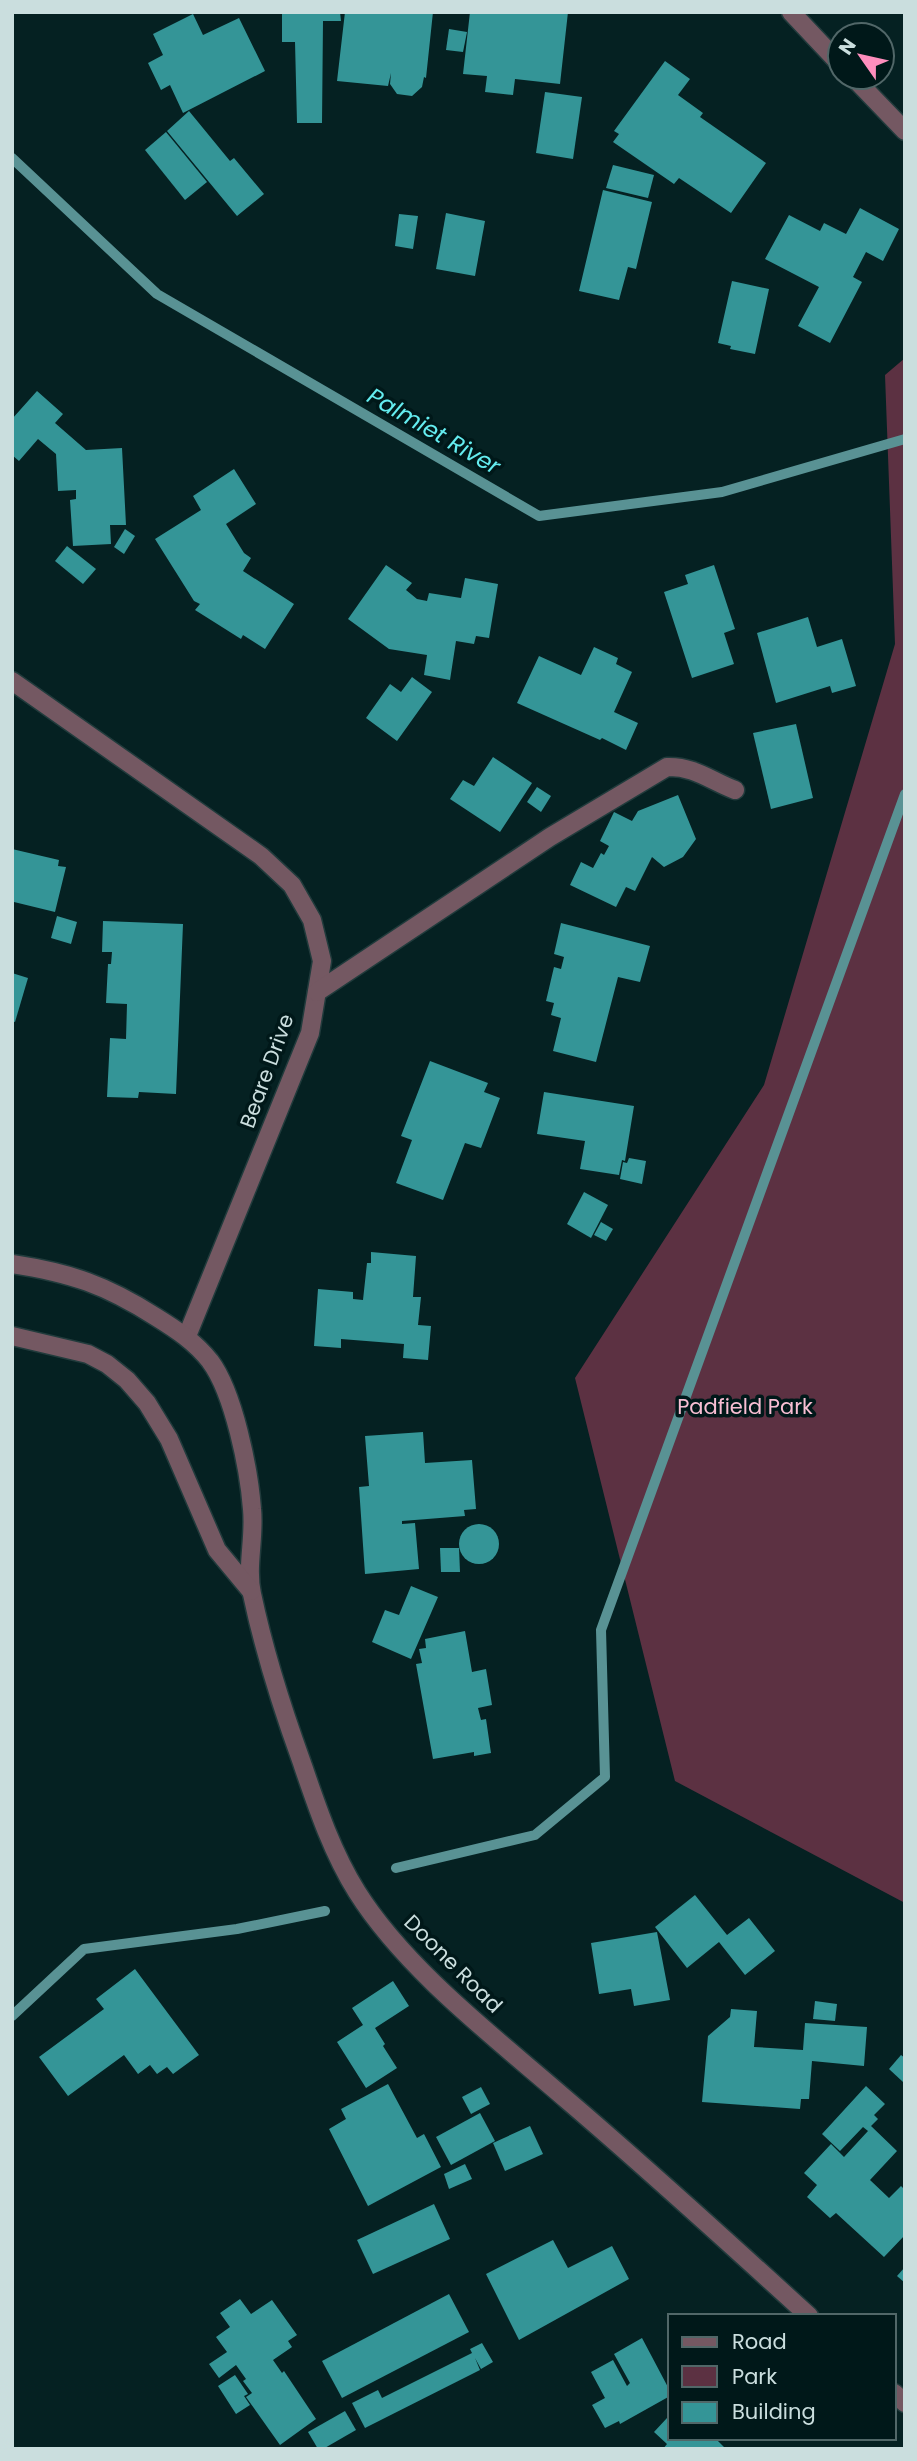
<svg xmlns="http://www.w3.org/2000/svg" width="917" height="2461" viewBox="0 0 917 2461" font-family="Poppins,sans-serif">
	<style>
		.green { fill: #5c3142 }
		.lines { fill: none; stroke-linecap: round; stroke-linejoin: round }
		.stream { stroke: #599294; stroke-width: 10 }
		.building { fill: #349597 }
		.street-casing { stroke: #213b3c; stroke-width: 21 }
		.street { stroke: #745862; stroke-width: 18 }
		.labels { text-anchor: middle; stroke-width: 7; stroke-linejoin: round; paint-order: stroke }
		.street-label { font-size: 21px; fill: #cadede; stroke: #001819 }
		.park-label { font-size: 21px; fill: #f8bed3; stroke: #001819 }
		.water-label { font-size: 23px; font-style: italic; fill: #64edf0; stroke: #001819 }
	</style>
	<rect width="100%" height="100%" fill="#052122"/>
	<polygon class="green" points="905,358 905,1903 675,1781 575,1378 764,1085 895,644 885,375"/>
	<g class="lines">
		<g class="stream">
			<polyline points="12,158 157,294 539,516 722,492 905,439"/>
			<polyline points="396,1868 535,1835 605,1777 601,1630 905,794"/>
			<polyline points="12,2016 84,1949 237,1929 325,1911"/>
		</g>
	</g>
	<g class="building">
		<polygon points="282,12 340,12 341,21 323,21 322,123 297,123 295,42 282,42"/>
		<polygon points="345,12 433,12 426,78 424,77 422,87 412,96 397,94 390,84 391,73 388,86 337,81"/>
		<polygon points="470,12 568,12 560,84 515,79 513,95 485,92 487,76 463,74"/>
		<polygon points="193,14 203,35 239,18 265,71 183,113 170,85 161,90 148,63 163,55 153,34"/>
		<polygon points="449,29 467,32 463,52 446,50"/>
		<polygon points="665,61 690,79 678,95 703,113 700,117 766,163 731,213 679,178 674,184 613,142 619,134 614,131"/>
		<polygon points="545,92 582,97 573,159 536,153"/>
		<polygon points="189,111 230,161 234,158 264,194 237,216 167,131"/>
		<polygon points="166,132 207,182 185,200 145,150"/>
		<polygon points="613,165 654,175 648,198 606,188"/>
		<polygon points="603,190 652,202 636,269 628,267 619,300 579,291"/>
		<polygon points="860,208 899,229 883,261 866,252 853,277 862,282 830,343 798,326 819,287 765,259 789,215 820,231 824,223 846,234"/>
		<polygon points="446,213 485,221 475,276 436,269"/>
		<polygon points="399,214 418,216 413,249 395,246"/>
		<polygon points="732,281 769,289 755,354 730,349 731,346 718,343"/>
		<polygon points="37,391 63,414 55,423 86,450 122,448 126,525 110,525 111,544 73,546 70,500 76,499 76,490 58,491 56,454 38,439 19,461 12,455 12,419"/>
		<polygon points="234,469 256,504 226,524 244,553 251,558 243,571 294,604 265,649 243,635 241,639 195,610 200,604 194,601 155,539 201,510 193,496"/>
		<polygon points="125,529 135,536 124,554 114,547"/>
		<polygon points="67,546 96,569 83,584 55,561"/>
		<polygon points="386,565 412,583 406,590 417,599 427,601 429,593 461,598 465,578 498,584 489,638 476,636 474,644 456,641 450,680 424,675 427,655 389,649 348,619"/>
		<polygon points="714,565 735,629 724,633 734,664 692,678 664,592 688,584 685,575"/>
		<polygon points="808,617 817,647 842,639 856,686 832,693 830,686 776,703 757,633"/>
		<polygon points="594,647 618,658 616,664 632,672 614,712 638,723 626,750 602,738 600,740 517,703 539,656 581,675"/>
		<polygon points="412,677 432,692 397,741 366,718 390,684 401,692"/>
		<polygon points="796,724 813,798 771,809 753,733"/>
		<polygon points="493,757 532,783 500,832 450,799 463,780 474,786"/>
		<polygon points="537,787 551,796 541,812 527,802"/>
		<polygon points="678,795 696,839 683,857 664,867 652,857 635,891 626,887 616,907 570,885 581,862 593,868 601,853 604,855 609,846 600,841 614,812 632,821 638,811"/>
		<polygon points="12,849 59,860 58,866 66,867 55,912 14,902 12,907"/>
		<polygon points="57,916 77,922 71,944 51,938"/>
		<polygon points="103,921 183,924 176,1094 139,1092 138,1098 107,1097 110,1038 126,1039 127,1004 106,1003 108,964 111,964 112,952 102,952"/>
		<polygon points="561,923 650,946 640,982 618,977 596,1062 553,1051 561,1018 551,1015 554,1003 546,1001 554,967 561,969 564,957 554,954"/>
		<polygon points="12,973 28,978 15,1022 12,1021"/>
		<polygon points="430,1061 488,1083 484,1092 500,1098 481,1148 465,1143 443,1200 396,1183 412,1140 401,1136"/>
		<polygon points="544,1092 634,1106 625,1161 622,1160 619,1175 580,1169 585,1141 537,1134"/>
		<polygon points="629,1158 646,1161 642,1184 620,1179 623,1162 627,1163"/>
		<polygon points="584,1192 608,1205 591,1238 567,1224"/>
		<polygon points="601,1222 613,1229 606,1241 594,1235"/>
		<polygon points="371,1252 416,1256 413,1297 421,1297 418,1325 431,1326 428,1360 403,1358 404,1344 341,1339 341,1348 314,1346 318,1289 353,1292 353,1299 363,1300 367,1263 371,1263"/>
		<polygon points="423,1432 425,1463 472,1460 476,1509 464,1510 465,1516 402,1521 402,1524 415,1523 419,1569 365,1574 359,1487 369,1486 365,1436"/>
		<circle cx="479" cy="1544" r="20"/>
		<polygon points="440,1548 459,1548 460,1572 441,1572"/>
		<polygon points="411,1586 438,1597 411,1659 372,1642 385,1610 399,1615"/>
		<polygon points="465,1631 472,1672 486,1669 492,1705 478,1708 481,1720 486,1719 491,1753 474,1756 474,1752 433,1759 416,1664 422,1663 419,1649 426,1648 425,1639"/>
		<polygon points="695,1895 727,1935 749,1918 775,1951 745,1975 719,1942 687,1968 655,1927"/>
		<polygon points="657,1932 670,2000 634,2006 631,1989 599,1994 591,1943"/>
		<polygon points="135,1969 199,2055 173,2074 167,2067 157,2074 150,2065 138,2074 124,2055 68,2096 39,2057 104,2009 96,1999"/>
		<polygon points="393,1981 409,2006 375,2028 385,2044 383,2046 397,2068 366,2088 337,2042 363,2025 352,2008"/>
		<polygon points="815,2001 837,2004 835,2021 813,2019"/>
		<polygon points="731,2009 757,2011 754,2047 803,2050 805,2023 867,2027 864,2066 812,2061 809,2099 801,2099 800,2109 702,2102 708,2036 730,2017"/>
		<polygon points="901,2055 905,2058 903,2082 889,2069"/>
		<polygon points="388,2084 417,2138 424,2134 441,2167 368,2206 329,2129 346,2119 341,2109"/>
		<polygon points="866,2086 885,2104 874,2115 878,2119 871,2126 897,2151 870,2180 889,2198 901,2186 905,2190 905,2235 884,2257 836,2213 830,2218 807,2197 817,2185 804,2173 831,2144 844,2157 868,2131 863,2127 840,2151 822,2134"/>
		<polygon points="481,2087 490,2104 471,2114 462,2097"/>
		<polygon points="480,2113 495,2141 451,2165 436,2137"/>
		<polygon points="530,2126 543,2154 505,2171 493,2143"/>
		<polygon points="465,2164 472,2179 449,2189 444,2174"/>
		<polygon points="434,2204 450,2239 373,2274 357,2240"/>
		<polygon points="553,2240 568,2268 612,2246 629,2279 519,2340 486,2274"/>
		<polygon points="905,2267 905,2283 897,2276"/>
		<polygon points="449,2294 469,2332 342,2398 322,2361"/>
		<polygon points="240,2299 251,2314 272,2300 297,2335 288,2341 292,2347 273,2360 282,2373 284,2371 316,2419 280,2445 246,2397 252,2393 243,2381 246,2379 236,2365 219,2378 209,2364 227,2352 216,2337 230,2327 220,2313"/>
		<polygon points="642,2338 670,2391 670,2396 620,2424 619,2421 605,2428 592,2405 605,2398 591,2372 613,2360 627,2386 630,2383 614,2354"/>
		<polygon points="482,2343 493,2362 481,2369 475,2358 480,2370 365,2428 352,2403 378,2390 382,2398 472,2353 470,2349"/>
		<polygon points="235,2375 248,2394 244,2396 250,2405 236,2414 218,2386"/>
		<polygon points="345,2411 356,2430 323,2449 318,2449 308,2432"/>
		<polygon points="667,2418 670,2421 670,2438 715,2438 726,2449 663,2449 667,2444 654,2432"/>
	</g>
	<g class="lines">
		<defs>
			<g id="street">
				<polyline points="791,12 840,64"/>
				<polyline points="853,77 905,131"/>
				<polyline points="12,681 261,856 292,885 312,920 322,961 310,1033 187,1336"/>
				<path d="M317,992l233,-155 117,-70c27,-1 44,14 68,23"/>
				<path d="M12,1264c59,9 94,21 144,53 21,13 39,25 54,44 24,32 39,109 42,148 3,29 -6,57 0,85 12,57 30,114 50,169 15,44 30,89 55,129 49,78 140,147 210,208 82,70 162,143 242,216"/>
				<polyline points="12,1336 88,1354 107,1364 127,1380 147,1403 169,1439 217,1550 251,1591"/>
				<polyline points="894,2393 905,2403"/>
			</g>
		</defs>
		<use href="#street" class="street-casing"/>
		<use href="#street" class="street"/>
	</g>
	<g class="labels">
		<g class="street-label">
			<text transform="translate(267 1071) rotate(-70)" y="7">Beare Drive</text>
			<text transform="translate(453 1964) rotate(45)" y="7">Doone Road</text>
		</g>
		<g class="park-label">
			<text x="745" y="1414">Padfield Park</text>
		</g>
		<g class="water-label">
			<text transform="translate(434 431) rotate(30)" y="8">Palmiet River</text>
		</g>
	</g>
	<rect width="917" height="2461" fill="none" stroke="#cadede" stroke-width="28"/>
	<rect x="668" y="2314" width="228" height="126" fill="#001819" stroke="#516768" stroke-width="2"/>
	<rect x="682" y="2337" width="35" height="10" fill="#745862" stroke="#516768" stroke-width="2"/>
	<text x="732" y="2349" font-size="21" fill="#cadede">Road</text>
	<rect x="682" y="2366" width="35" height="21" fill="#5c3142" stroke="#516768" stroke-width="2"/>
	<text x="732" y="2384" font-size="21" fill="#cadede">Park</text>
	<rect x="682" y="2402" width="35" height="21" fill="#349597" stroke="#516768" stroke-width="2"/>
	<text x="732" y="2419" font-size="21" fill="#cadede">Building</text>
	<g transform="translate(861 56) rotate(304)"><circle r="33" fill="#001819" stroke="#516768" stroke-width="2"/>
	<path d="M0-5L12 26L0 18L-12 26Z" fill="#fe8ebd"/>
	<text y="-10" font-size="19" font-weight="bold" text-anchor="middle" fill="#cadede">N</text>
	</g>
</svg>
